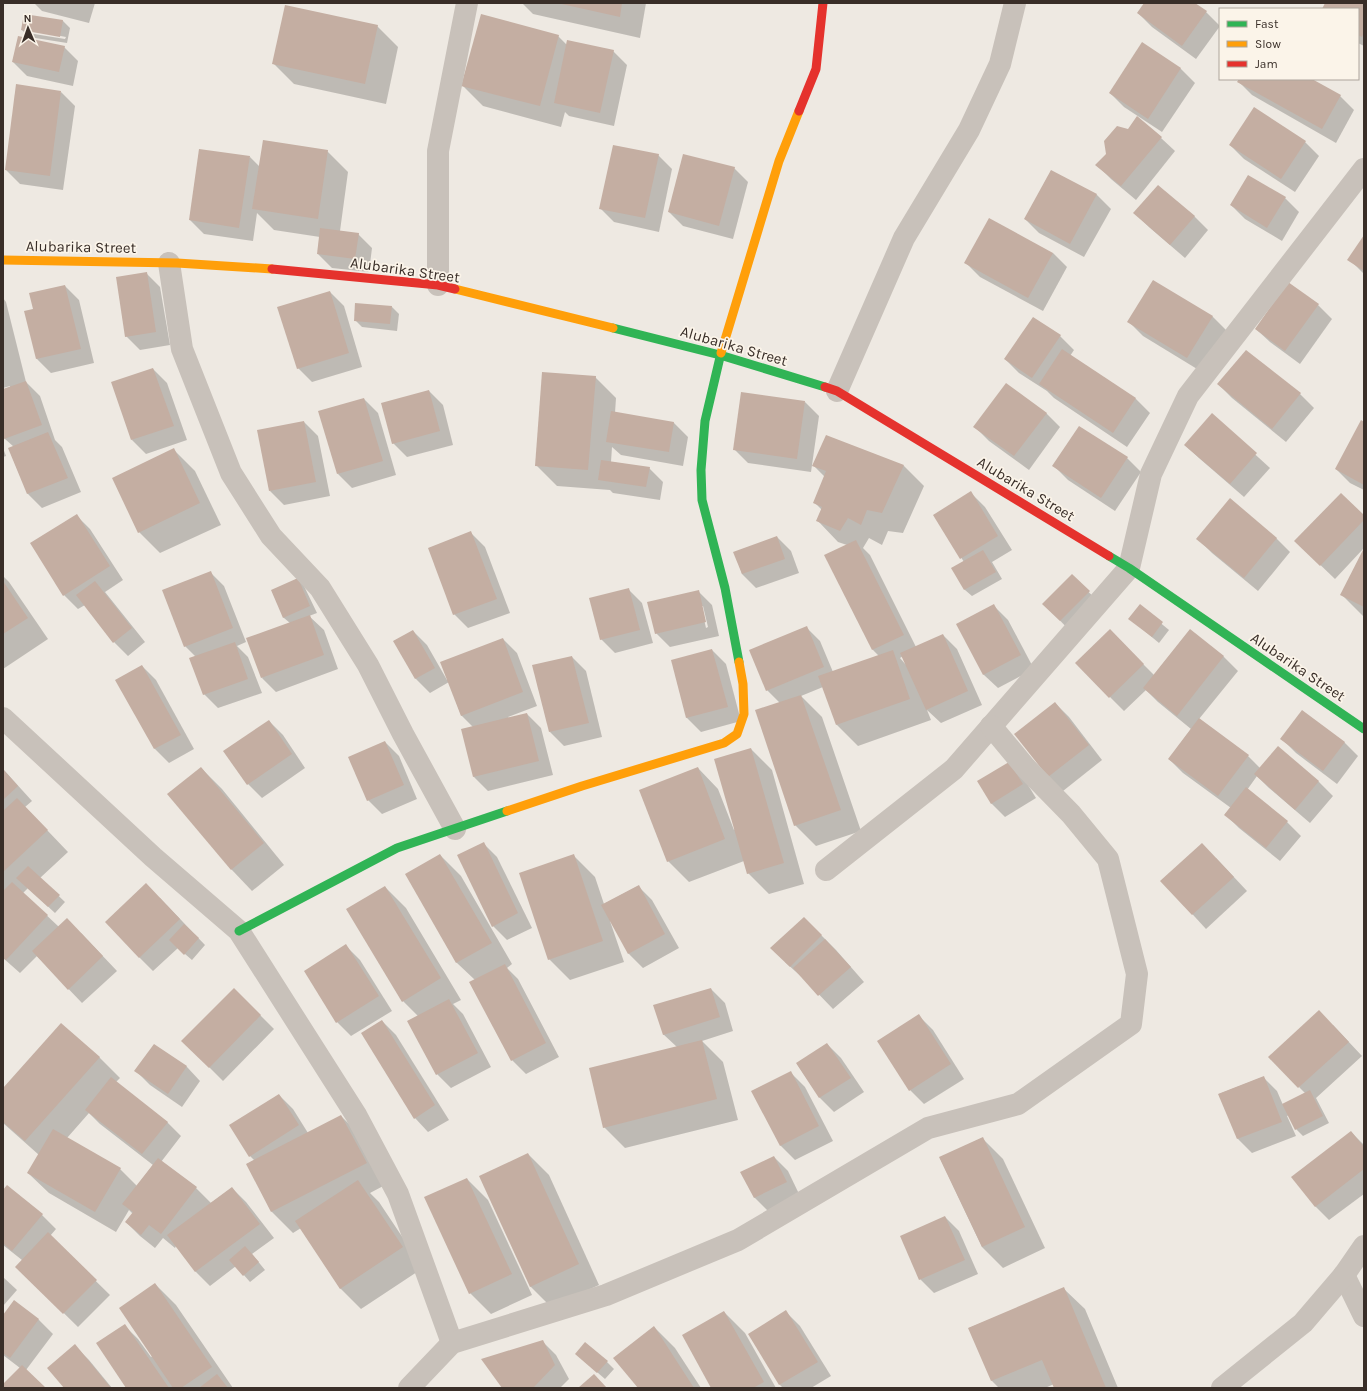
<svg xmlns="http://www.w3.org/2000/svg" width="1367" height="1391" viewBox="0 0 1367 1391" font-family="Karla,sans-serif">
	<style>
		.shadow { fill: #0003; fill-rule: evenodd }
		.building { fill: #c4aea2 }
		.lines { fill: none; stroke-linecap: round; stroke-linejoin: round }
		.street { stroke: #c8c1ba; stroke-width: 22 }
		.fast { stroke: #30b455; stroke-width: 9 }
		.slow { stroke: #ff9f0a; stroke-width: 9 }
		.jam { stroke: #e5322d; stroke-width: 9 }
		.labels { text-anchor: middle; stroke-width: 3.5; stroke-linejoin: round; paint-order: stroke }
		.street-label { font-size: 15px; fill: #392e28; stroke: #fbf4e9 }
	</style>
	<rect width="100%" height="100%" fill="#eee9e2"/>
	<g class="shadow">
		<polygon points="34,3 95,3 89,23 42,11"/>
		<polygon points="522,3 646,3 640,38 533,14"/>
		<polygon points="1145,3 1193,3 1206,12 1220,26 1196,59 1152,27 1138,13"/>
		<polygon points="1326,3 1364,3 1364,46 1358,43 1358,9 1323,9"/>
		<path d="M25,15l38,6 7,7 -3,15 -38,-6 -7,-7zM28,30l38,7 -1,2 -37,-6z"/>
		<polygon points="377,26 398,47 386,104 294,84 273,63"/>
		<polygon points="558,36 567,45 613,51 627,65 614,126 569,116 565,112 561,127 483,106 462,85"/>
		<polygon points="1142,44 1181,69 1195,83 1162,132 1124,107 1110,93"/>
		<polygon points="64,47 78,61 73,86 27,76 13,62"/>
		<polygon points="1240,79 1310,79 1340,96 1354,110 1336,143 1252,95 1238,81"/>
		<polygon points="61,92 75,106 63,190 20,184 6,170"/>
		<polygon points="1161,138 1175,151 1136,200 1111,179 1097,165"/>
		<polygon points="1305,142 1319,156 1295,192 1244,159 1230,145"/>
		<polygon points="327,151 348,172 340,231 358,234 372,248 369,272 332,268 318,254 320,237 274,230 257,213 253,241 204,234 190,220 250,157 260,167"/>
		<polygon points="658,155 672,169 659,232 614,222 600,208"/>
		<polygon points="734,168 748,182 733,239 683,226 669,212"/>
		<polygon points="1051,171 1097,195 1111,209 1084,257 1039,233 1025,219"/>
		<polygon points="1285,198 1299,212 1282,241 1245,219 1231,205"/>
		<polygon points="1135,213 1194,216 1208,230 1185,258 1149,227"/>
		<polygon points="1364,237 1364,274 1349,259"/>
		<polygon points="1053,253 1067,267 1043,311 980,277 966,263"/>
		<polygon points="146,273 160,287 170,345 140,350 126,336"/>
		<polygon points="1153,281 1213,317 1227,331 1202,372 1143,336 1129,322"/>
		<polygon points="65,286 79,300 94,363 51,373 37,359 26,312 34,310"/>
		<polygon points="330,292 344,306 362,367 312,382 298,368"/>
		<polygon points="3,298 6,302 26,382 40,396 55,440 62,447 81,492 42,508 28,494 9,449 14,447 5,439 3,432 3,390 10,388 10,386 3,388"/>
		<polygon points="1318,305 1332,319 1300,364 1270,342 1256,329"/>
		<polygon points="392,307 399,314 397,331 362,327 355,320"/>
		<polygon points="1033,318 1060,336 1074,350 1070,356 1136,399 1150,413 1127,447 1054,398 1047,391 1019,373 1005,359"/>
		<polygon points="153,369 167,383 187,440 146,454 132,440"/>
		<polygon points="595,377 616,398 615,413 674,423 688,437 683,466 621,455 612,447 611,462 649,468 663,482 660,500 613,493 610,490 557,486 536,465"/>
		<polygon points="1218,384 1300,394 1314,408 1286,442 1232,398"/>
		<polygon points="429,391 443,405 453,445 407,457 393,443"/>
		<polygon points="364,399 378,413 396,475 352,488 338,474"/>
		<polygon points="805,402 819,416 811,472 748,463 734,449"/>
		<polygon points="1046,413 1060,427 1029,470 989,441 975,427"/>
		<polygon points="1212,415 1270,468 1244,497 1199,458 1185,445"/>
		<polygon points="304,422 318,436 330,496 284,505 270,491"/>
		<polygon points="1364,423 1364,490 1350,483 1336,469"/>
		<polygon points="3,448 6,456 3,457"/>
		<polygon points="174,450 195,471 221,525 160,553 139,532"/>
		<polygon points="1127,458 1141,472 1115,511 1068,480 1054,466"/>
		<path d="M814,466h90l20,20 -21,47 -15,-2 -6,14 -13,-7 -6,10 7,7 46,92 27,-12 14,14 25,56 -41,18 -14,-13 4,10 -73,26 -21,-21 -14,-38 -22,9 21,21 39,114 -45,15 -21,-21 -15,-122 -13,-13 39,-63 14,14 13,31 46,-16 -6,-6 -47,-94 21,-11 -9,-3 -20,-21 4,-11 -8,-8 11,-25zM903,656l3,9 -6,-7z"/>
		<polygon points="971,493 985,507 1012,550 992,562 1002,579 972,596 965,590 953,568 964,562 934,515"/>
		<polygon points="76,515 90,529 123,580 105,592 145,642 128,656 114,642 85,605 78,609 64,595"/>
		<polygon points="1364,516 1364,548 1335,579 1310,555"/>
		<polygon points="471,533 485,547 510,613 468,628 454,614"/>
		<polygon points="777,537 791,551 799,573 756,588 742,574 735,552"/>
		<polygon points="1276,538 1290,552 1258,591 1212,553 1198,539"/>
		<polygon points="1364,550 1364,617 1342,595"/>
		<polygon points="210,572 224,586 246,642 237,646 248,657 262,693 218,708 204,694 196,657 185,646"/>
		<polygon points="3,576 9,582 48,639 3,669"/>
		<polygon points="1072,576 1103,606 1074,635 1044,604"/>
		<polygon points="297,579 304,586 317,613 309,616 324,630 338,669 276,692 262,678 290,623 284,618 272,591"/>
		<polygon points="628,589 642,603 653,643 615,653 601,639"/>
		<path d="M698,591l14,14 7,31 -49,11 -14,-14zM701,606h2l5,21 -2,1z"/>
		<polygon points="994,606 1008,620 1034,669 998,688 984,675 958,625"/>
		<polygon points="1140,606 1169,630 1159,643 1130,619"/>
		<polygon points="1190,630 1224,657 1238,671 1199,719 1248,756 1260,768 1278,748 1319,782 1333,796 1310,823 1269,788 1257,776 1247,790 1287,822 1301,836 1280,861 1239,828 1225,814 1231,808 1183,773 1169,759 1191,729 1158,702 1146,690 1124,711 1110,697 1110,631 1154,675"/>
		<polygon points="413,631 427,645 447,680 503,639 517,653 537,706 508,717 509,718 527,714 541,728 553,775 488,791 474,777 462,730 473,727 461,715 449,682 430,693 416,679 394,641"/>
		<polygon points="712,650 726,664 741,721 701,732 687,718 672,661"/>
		<polygon points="572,657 586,671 602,737 564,746 550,732"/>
		<polygon points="142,666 156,680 194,749 169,763 155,749 117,680"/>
		<polygon points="1055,703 1069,717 1102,760 1063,791 1049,777"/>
		<polygon points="269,721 283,735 305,768 262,798 248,784"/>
		<polygon points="1282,739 1344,742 1358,756 1337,784 1296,753"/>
		<polygon points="385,742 399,756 417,799 382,814 368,800"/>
		<polygon points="751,749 772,770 804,884 769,894 748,873 744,861 689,882 668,861 698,768 718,789 734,830 735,829"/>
		<polygon points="1009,763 1023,777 1036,798 1005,817 991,803"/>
		<polygon points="201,768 222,789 284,865 252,891 232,870 169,794"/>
		<polygon points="3,769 32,801 25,807 68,852 40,878 65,902 55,913 28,888 23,893 59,927 81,933 117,971 82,1003 37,956 20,973 3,958"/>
		<polygon points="483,843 497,857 532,928 507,940 493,926"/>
		<polygon points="440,855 461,876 512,964 507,968 518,979 559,1057 526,1074 512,1060 475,980 457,963 407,874"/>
		<polygon points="574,856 595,877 604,904 638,886 652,900 679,948 643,968 629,954 611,921 610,921 624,962 570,980 549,959"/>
		<polygon points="1216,858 1247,891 1206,929 1162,881"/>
		<polygon points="385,887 406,908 461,1000 453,1004 463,1014 491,1067 451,1088 437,1074 418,1016 403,1001"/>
		<polygon points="160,898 205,945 192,960 178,948 153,971 139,957"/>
		<polygon points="804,918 836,950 864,982 833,1009 805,980 785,962"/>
		<polygon points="346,946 360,960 392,1011 351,1036 337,1022"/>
		<polygon points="711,989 725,1003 733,1031 702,1041 723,1062 738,1120 625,1148 604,1127 677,1047 663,1034"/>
		<polygon points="260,1015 274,1029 223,1081 197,1055"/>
		<polygon points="919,1016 933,1030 964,1079 924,1104 910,1090"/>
		<polygon points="382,1021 396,1035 449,1120 428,1132 415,1118"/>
		<polygon points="1333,1025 1362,1056 1316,1098 1329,1123 1303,1136 1296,1129 1289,1115 1287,1116 1296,1136 1252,1153 1238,1139 1219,1094 1263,1077 1277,1091 1283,1105 1305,1093 1299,1087"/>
		<polygon points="827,1044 841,1058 864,1092 834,1112 820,1098 797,1064"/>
		<polygon points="154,1045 187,1067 200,1081 182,1107 150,1085 136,1071"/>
		<path d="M99,1057l21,21 -4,4 51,40 14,14 -20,26 35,26 15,15 21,-15 14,14 28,36 -22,16 13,16 -15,12 -14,-16 -26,20 -14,-14 -20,-26 -1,2 -12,-10 -8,10 -15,-12 -14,-14 7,-8 -4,-4 -13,22 -67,-39 -21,-20 11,-18 -36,-32v-33zM89,1113l11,11 53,41 -16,21 -17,-17 -53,-31z"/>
		<polygon points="791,1073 805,1087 833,1141 795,1160 781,1146 753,1092"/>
		<polygon points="279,1095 293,1109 308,1133 341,1116 362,1137 387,1184 370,1193 379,1202 423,1268 361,1309 340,1288 301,1228 293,1233 272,1212 247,1164 254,1160 250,1156"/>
		<polygon points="1351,1132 1364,1145 1364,1194 1329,1220 1315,1206"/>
		<polygon points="982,1138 1003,1159 1045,1248 1003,1268 982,1247 940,1158"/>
		<polygon points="528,1154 549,1175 599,1285 551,1307 530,1286"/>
		<polygon points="774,1157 788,1171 800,1196 768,1211 754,1197"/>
		<polygon points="467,1179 488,1200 532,1295 491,1314 470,1293"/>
		<polygon points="3,1192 42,1215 56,1229 50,1236 110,1295 78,1327 30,1280 22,1260 3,1245"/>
		<polygon points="945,1217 959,1231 978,1274 934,1293 920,1279"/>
		<polygon points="3,1277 17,1290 3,1306"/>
		<polygon points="155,1284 176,1305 233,1388 128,1388 124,1325 138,1339 151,1357 153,1356"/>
		<polygon points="1064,1289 1085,1309 1118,1388 1055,1388 1054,1384 1045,1388 999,1388 992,1381 969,1328"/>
		<polygon points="14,1301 39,1320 53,1334 26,1370 45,1388 3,1388 3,1385 20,1368 3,1355 3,1316"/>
		<polygon points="724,1312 745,1333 776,1388 713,1388"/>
		<polygon points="786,1312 800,1326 831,1376 811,1388 783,1388 780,1385 749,1334"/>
		<polygon points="654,1327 675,1348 701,1388 639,1388"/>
		<polygon points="542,1341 556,1355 569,1379 560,1388 503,1388"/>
		<polygon points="75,1346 89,1360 112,1388 65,1388"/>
		<polygon points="583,1360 607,1362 614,1369 605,1379"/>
	</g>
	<g class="building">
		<polygon points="557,3 622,3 620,17"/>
		<polygon points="1144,3 1195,3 1207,11 1182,46 1137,13"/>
		<polygon points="1325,3 1364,3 1364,32 1362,37 1358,35 1358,9 1322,9"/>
		<polygon points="285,5 378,25 365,84 272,64"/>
		<polygon points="24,14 63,20 60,37 21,30"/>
		<polygon points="481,14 559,35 540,106 461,86"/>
		<polygon points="18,36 65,46 59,72 12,62"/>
		<polygon points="567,40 614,50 600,113 554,103"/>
		<polygon points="1142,42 1181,68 1148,119 1109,93"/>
		<polygon points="1239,79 1312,79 1341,95 1322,129 1237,82"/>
		<polygon points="16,84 61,91 50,176 5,170"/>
		<polygon points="1254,107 1306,141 1281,179 1229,145"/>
		<polygon points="1137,116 1162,137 1121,186 1095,165 1106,154 1104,141 1117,126 1128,129"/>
		<polygon points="263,140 328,150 318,219 252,209"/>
		<polygon points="613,145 659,154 645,218 599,209"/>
		<polygon points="199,149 250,156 239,228 189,220"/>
		<polygon points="683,154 735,167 719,226 668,212"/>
		<polygon points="1051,170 1097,194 1070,244 1024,219"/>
		<polygon points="1248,175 1286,197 1267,228 1230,205"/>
		<polygon points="1158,185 1195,216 1170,245 1133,213"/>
		<polygon points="989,218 1053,253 1028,298 964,263"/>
		<polygon points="320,228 359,233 355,259 317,254"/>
		<polygon points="1364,235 1364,271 1347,260"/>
		<polygon points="147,272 156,332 125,337 116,277"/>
		<polygon points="1153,280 1213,316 1187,358 1127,322"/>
		<polygon points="1288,282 1319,304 1285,351 1255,329"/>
		<polygon points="65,285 81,349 36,359 24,311 33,309 29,293"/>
		<polygon points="330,291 349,353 297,369 277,307"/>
		<polygon points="355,303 392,306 390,324 354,321"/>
		<polygon points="1033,317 1061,335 1032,378 1004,359"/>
		<polygon points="1062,349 1136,398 1113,433 1039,384"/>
		<polygon points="1246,350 1301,393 1272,429 1217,384"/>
		<polygon points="153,368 174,426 131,440 111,382"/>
		<polygon points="542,372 596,376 588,470 535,466"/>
		<polygon points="26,381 42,425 4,439 3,435 3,389"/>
		<polygon points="1006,383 1047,413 1014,456 973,427"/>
		<polygon points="429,390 440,431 392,444 381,403"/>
		<polygon points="741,392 805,401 797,459 733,450"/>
		<polygon points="364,398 383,461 337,474 318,411"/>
		<polygon points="611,411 674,422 669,452 606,442"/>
		<polygon points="1212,413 1257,453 1230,484 1184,445"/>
		<polygon points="1361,420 1364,422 1364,485 1335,469"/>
		<polygon points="304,421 316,482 269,491 257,430"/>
		<polygon points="1079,426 1128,457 1101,498 1052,466"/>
		<polygon points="48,432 68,478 27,494 8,448"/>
		<polygon points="826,435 904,465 882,513 867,510 861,525 848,518 840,531 816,521 822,507 813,503 826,471 812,466"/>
		<polygon points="174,448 200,503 138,533 112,478"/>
		<polygon points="601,460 650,467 646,487 598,480"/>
		<polygon points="971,491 998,536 960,559 933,515"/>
		<polygon points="1341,493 1364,515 1364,520 1320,566 1294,541"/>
		<polygon points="1230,498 1277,538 1244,578 1196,539"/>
		<polygon points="77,514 110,566 63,596 30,543"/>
		<polygon points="471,531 497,599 453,615 428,548"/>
		<polygon points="777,536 785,559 742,574 733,552"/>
		<polygon points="856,540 904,635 872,650 824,555"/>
		<polygon points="1364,548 1364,607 1340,595"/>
		<polygon points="983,550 996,572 964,590 951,568"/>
		<polygon points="211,571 233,628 184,647 162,590"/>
		<polygon points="1072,574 1090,591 1060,621 1042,604"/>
		<polygon points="298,578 310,606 283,618 271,590"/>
		<polygon points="3,581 28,618 3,634"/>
		<polygon points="95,581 132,628 113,643 76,595"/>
		<polygon points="629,588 640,630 600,640 589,598"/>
		<polygon points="699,590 706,622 655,634 647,602"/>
		<polygon points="994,604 1021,655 983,675 956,624"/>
		<polygon points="1140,604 1163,622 1152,637 1128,619"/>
		<polygon points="310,615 324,655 261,678 246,638"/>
		<polygon points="807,626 824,667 766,691 749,650"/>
		<polygon points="1110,629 1144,664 1109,698 1075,663"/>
		<polygon points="1190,629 1224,656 1177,716 1143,688"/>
		<polygon points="413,630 435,668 415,679 393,641"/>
		<polygon points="943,634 968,691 926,710 900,653"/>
		<polygon points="503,638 523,692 461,716 440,662"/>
		<polygon points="235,642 248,679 203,695 189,658"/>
		<polygon points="712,649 728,707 686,718 671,660"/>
		<polygon points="893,650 910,699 836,725 818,676"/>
		<polygon points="572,656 589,723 549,732 532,665"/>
		<polygon points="142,665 181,735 154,749 115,680"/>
		<polygon points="801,695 841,810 794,826 755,710"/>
		<polygon points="1055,702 1089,745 1048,777 1014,734"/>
		<polygon points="1302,710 1345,742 1323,771 1280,739"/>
		<polygon points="527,713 539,761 473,777 461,729"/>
		<polygon points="1199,718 1249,755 1218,796 1168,759"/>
		<polygon points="269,720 292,754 247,785 223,751"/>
		<polygon points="385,741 404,785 367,801 348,757"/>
		<polygon points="1278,746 1319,781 1295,810 1254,774"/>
		<polygon points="751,748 784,863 747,874 714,759"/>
		<polygon points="1009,762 1023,784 991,804 977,781"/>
		<polygon points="201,767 264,843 231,870 167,794"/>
		<polygon points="698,767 725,839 667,862 639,790"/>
		<polygon points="3,769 18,786 3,800"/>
		<polygon points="1246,787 1288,821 1266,848 1224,815"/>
		<polygon points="17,798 48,830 3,872 3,811"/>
		<polygon points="484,842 518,913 492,927 457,855"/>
		<polygon points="1202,843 1234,877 1192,915 1160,881"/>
		<polygon points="440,854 492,943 456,963 405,874"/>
		<polygon points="574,854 603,941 548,960 519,873"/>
		<polygon points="28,866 60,895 48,907 16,878"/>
		<polygon points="12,882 48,915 6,960 3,958 3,891"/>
		<polygon points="146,883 180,919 139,958 105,922"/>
		<polygon points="639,885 665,934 628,954 601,905"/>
		<polygon points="385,886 441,978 402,1002 346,909"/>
		<polygon points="804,917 822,935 790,967 770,948"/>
		<polygon points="67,918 103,956 68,990 32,951"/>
		<polygon points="184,924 199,938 184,955 169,940"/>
		<polygon points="825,939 851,967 818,996 793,968"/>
		<polygon points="346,944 379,996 336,1023 304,971"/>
		<polygon points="505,964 546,1043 511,1061 469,982"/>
		<polygon points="234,988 261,1015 209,1068 181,1041"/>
		<polygon points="711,988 720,1017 663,1035 653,1005"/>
		<polygon points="449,999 478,1053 436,1075 407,1021"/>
		<polygon points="1319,1010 1349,1042 1298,1088 1268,1057"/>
		<polygon points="919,1014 951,1064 909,1091 877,1041"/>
		<polygon points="382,1020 435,1105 414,1119 361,1033"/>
		<polygon points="61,1023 100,1057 25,1141 3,1122 3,1088"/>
		<polygon points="702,1040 717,1099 603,1128 589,1068"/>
		<polygon points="827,1043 851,1078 819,1098 796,1063"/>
		<polygon points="154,1044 187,1066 168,1094 134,1071"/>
		<polygon points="791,1071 819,1126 780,1146 751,1091"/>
		<polygon points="1264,1076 1282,1122 1237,1139 1218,1094"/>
		<polygon points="111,1077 168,1122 142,1154 85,1110"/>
		<polygon points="1310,1090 1323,1116 1295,1130 1282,1104"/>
		<polygon points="279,1094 299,1125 249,1157 229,1125"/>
		<polygon points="341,1115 367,1163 271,1212 246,1164"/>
		<polygon points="53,1129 121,1168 95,1212 27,1173"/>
		<polygon points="1351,1131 1364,1147 1364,1169 1315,1207 1291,1177"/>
		<polygon points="983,1137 1025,1227 982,1247 939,1157"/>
		<polygon points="528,1153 579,1264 530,1287 479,1176"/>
		<polygon points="774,1156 787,1182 754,1198 740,1172"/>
		<polygon points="158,1158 197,1187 161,1234 149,1225 141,1235 125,1222 133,1212 122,1204"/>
		<polygon points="467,1178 512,1274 469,1294 424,1197"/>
		<polygon points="358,1180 403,1247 340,1289 295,1221"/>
		<polygon points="7,1185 43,1214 12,1251 3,1243 3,1190"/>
		<polygon points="232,1187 260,1224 195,1272 167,1235"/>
		<polygon points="945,1216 965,1260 919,1280 900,1236"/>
		<polygon points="48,1232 97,1280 63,1314 15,1267"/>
		<polygon points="245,1246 259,1262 243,1276 229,1260"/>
		<polygon points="155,1283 212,1367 181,1388 173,1388 119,1308"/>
		<polygon points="1064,1287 1106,1388 1054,1388 1042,1360 991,1381 968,1328"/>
		<polygon points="14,1300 39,1319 10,1358 3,1353 3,1315"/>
		<polygon points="786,1310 818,1362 779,1385 748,1334"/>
		<polygon points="724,1311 764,1382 753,1388 711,1388 682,1335"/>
		<polygon points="125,1324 169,1388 126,1388 96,1343"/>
		<polygon points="654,1326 694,1388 638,1388 613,1358"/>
		<polygon points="543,1340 555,1365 533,1388 502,1388 481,1359"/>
		<polygon points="585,1342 608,1361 597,1373 575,1354"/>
		<polygon points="75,1344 111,1388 64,1388 47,1368"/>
		<polygon points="22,1365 46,1388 3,1388 3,1384"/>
		<polygon points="217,1374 228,1388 199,1388"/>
		<polygon points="594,1374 607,1388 578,1388"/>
	</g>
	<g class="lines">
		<g class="street">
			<polyline points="169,263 182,349 231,473 271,536 320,588 368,665 403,734 455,829"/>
			<polyline points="438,285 438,151 467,3"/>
			<polyline points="837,391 904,238 969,130 1000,64 1015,3"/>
			<polyline points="3,718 153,857 239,931 356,1115 398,1194 452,1343"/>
			<polyline points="826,870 954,769 1129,568 1151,474 1188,396 1364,169"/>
			<polyline points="1344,1275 1364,1316"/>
			<polyline points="409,1388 452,1343 606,1295 738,1240 928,1128 1018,1104 1131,1024 1137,974 1108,859 1071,814 1026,768 991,726"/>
			<polyline points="1222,1388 1303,1323 1344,1275 1364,1246"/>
		</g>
		<g class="fast">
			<polyline points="613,328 720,355 825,387"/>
			<polyline points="721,353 705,421 701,470 702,500 725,588 739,662"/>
			<polyline points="1109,556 1129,568 1364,729"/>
			<polyline points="239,931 397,848 507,811"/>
		</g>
		<g class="slow">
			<polyline points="3,260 177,263 272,269"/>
			<polyline points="455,289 613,328"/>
			<polyline points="721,353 779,161 799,111"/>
			<polyline points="507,811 582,786 724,743 737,734 744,714 743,684 739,662"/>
		</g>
		<g class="jam">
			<polyline points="799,111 816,69 823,3"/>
			<polyline points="272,269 438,285 455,289"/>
			<polyline points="825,387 837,391 1109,556"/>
		</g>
	</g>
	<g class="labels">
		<g class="street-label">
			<text transform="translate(81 247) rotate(1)" y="5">Alubarika Street</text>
			<text transform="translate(405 270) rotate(8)" y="5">Alubarika Street</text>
			<text transform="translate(734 346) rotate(16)" y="5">Alubarika Street</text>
			<text transform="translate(1026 489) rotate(31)" y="5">Alubarika Street</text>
			<text transform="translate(1298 667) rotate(34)" y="5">Alubarika Street</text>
		</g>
	</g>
	<rect width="1367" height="1391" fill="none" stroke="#392e28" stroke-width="8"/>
	<rect x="1219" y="8" width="140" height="72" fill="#fbf4e9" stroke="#ada59c"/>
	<rect x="1227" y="21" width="20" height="6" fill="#30b455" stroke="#ada59c"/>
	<text x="1255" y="28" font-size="12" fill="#392e28">Fast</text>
	<rect x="1227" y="41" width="20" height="6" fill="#ff9f0a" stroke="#ada59c"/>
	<text x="1255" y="48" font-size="12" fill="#392e28">Slow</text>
	<rect x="1227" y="61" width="20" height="6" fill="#e5322d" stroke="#ada59c"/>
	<text x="1255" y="68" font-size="12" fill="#392e28">Jam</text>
	<g transform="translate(28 28) rotate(358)" stroke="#fbf4e9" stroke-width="3" paint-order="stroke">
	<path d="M0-3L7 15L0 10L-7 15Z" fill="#392e28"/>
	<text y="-6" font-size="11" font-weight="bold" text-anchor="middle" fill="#392e28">N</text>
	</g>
</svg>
